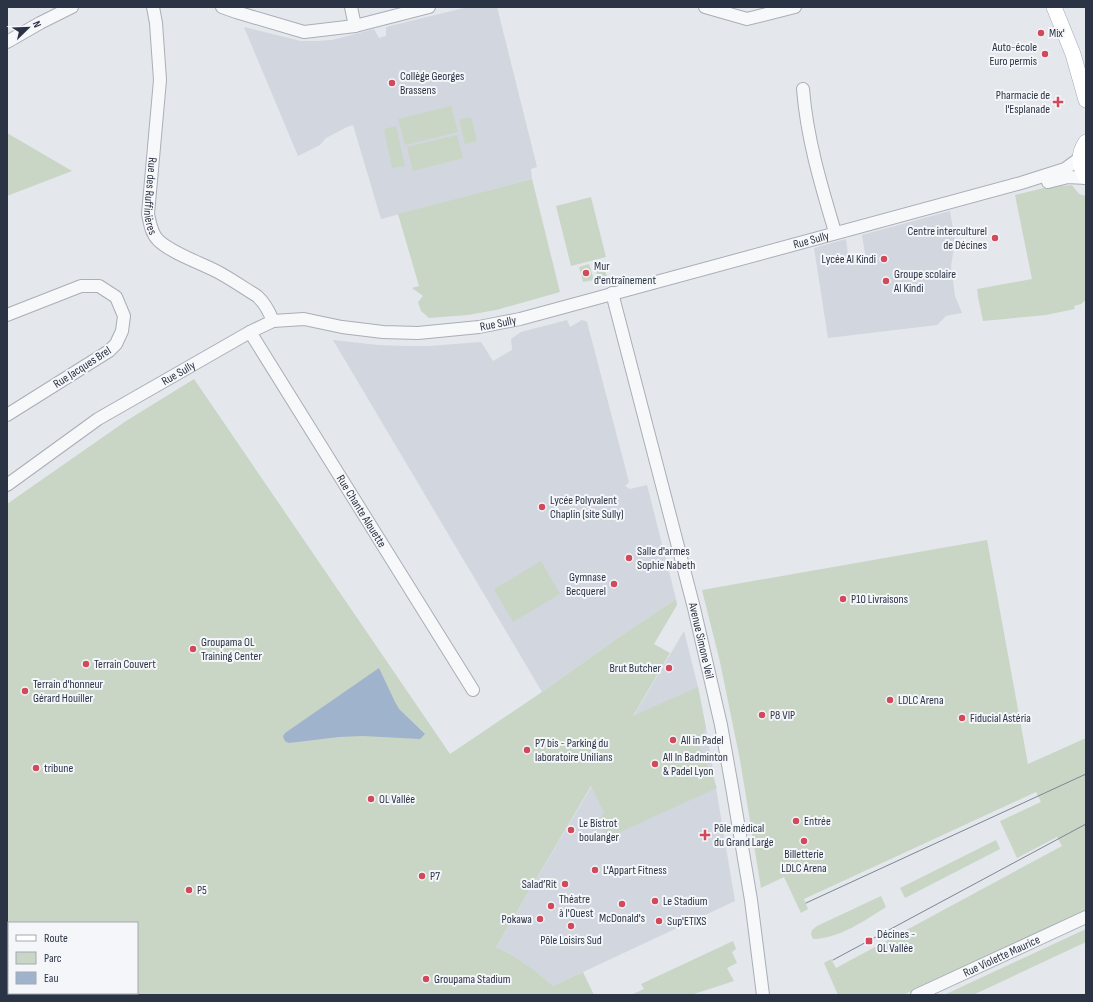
<svg xmlns="http://www.w3.org/2000/svg" width="1093" height="1002" viewBox="0 0 1093 1002" font-family="'Sofia Sans Condensed',sans-serif">
	<style>
		.built { fill: #d2d6de }
		.green { fill: #c9d6c5 }
		.water { fill: #9fb4cc }
		.lines { fill: none; stroke-linecap: round; stroke-linejoin: round }
		.minor-casing { stroke: #a9aeb7; stroke-width: 14 }
		.major-casing { stroke: #a3abb8; stroke-width: 16 }
		.minor { stroke: #f7f8fa; stroke-width: 12 }
		.major { stroke: #fff; stroke-width: 15 }
		.tram { stroke: #7d8696; stroke-width: 1 }
		.poi-dot { fill: #d1495b; stroke: #f4f6f9; stroke-width: 1.5 }
		.labels { text-anchor: middle; stroke-width: 4; stroke-linejoin: round; paint-order: stroke }
		.poi-label { font-size: 12px; fill: #2b3445; stroke: #f4f6f9; text-anchor: start }
		.street-label { font-size: 12px; fill: #2b3445; stroke: #f4f6f9 }
	</style>
	<rect width="100%" height="100%" fill="#e4e7ec"/>
	<g class="built">
		<polygon points="468,7 497,7 537,167 531,169 532,179 381,219 353,125 347,127 326,138 320,145 298,156 244,27 301,41 317,41 332,40 374,29 379,38 386,36 386,27"/>
		<polygon points="950,211 955,241 951,266 955,296 962,313 946,316 937,325 828,338 814,248 846,239 849,262 866,260 862,235"/>
		<polygon points="567,320 570,327 582,320 587,322 629,482 625,486 630,489 647,485 676,599 619,637 542,692 333,340 378,345 406,346 429,346 481,342 493,361 512,350 511,339 521,332"/>
		<polygon points="684,631 698,687 706,728 735,901 553,986 533,969 512,955 496,947"/>
	</g>
	<g class="green">
		<polygon points="451,106 458,132 405,145 398,119"/>
		<polygon points="471,117 477,141 465,144 459,120"/>
		<polygon points="396,126 405,166 392,168 384,129"/>
		<polygon points="7,133 72,171 7,196"/>
		<polygon points="457,135 463,158 413,171 407,147"/>
		<polygon points="532,179 560,292 496,310 468,315 429,318 421,311 418,302 423,296 412,288 419,286 398,214"/>
		<polygon points="1072,185 1079,194 1086,196 1086,300 1081,304 1074,306 1075,309 1046,315 983,321 978,297 977,289 1032,279 1015,195 1048,187"/>
		<polygon points="591,197 606,257 571,266 556,206"/>
		<polygon points="602,260 607,277 598,279 594,262"/>
		<polygon points="589,264 594,280 583,282 579,267"/>
		<polygon points="194,379 450,754 542,692 619,637 676,599 677,605 654,644 670,653 633,716 698,687 706,728 698,743 717,788 607,838 599,821 604,813 591,786 496,947 512,955 533,969 553,986 583,972 594,995 36,995 32,993 137,993 137,923 9,923 9,985 7,984 7,504 126,421"/>
		<polygon points="987,540 1028,764 1086,738 1086,911 903,995 838,995 824,963 831,959 836,968 1062,846 1057,837 1017,858 1000,821 1041,802 1036,792 804,899 808,909 801,913 784,877 761,888 740,760 720,662 702,590"/>
		<polygon points="541,561 560,594 513,622 494,589"/>
		<polygon points="996,840 1000,849 905,898 900,888"/>
		<path d="M881,896l5,11c-22,14 -46,31 -73,32l-2,-5 1,-4 5,-4z"/>
		<polygon points="1086,929 1086,942 973,995 944,995"/>
		<polygon points="733,941 736,949 732,952 737,963 727,968 734,981 691,995 631,995 644,989 641,984"/>
	</g>
	<path class="water" d="M379,668l16,34 4,7 26,25 -5,5 -57,-3 -24,1 -50,6c-4,-1 -5,-3 -6,-7l2,-3z"/>
	<g class="lines">
		<defs>
			<g id="minor">
				<path id="s1" d="M153,7l3,16 4,57 -12,134c2,9 3,19 10,26 13,13 43,23 60,32 13,7 26,16 39,24 8,7 12,15 16,25"/>
				<polyline points="222,7 236,12 304,32 355,26 429,7"/>
				<polyline points="351,7 355,26"/>
				<polyline points="705,7 747,19 795,7"/>
				<polyline points="7,42 40,23 72,7"/>
				<path d="M803,89c4,50 18,96 32,143"/>
				<polyline points="1048,182 1068,177 1086,178"/>
				<path id="s2" d="M612,293l82,315 27,117 11,62 19,113 12,95"/>
				<polyline points="7,315 81,286 99,286 116,297 124,316 122,331 116,344 109,351 7,415"/>
				<path id="s3" d="M250,332l223,358"/>
				<path id="s4" d="M7,485l91,-66 152,-87 23,-11 31,-2 38,8 41,5 35,1 61,-6 41,-8 501,-136 44,-14 15,-11"/>
				<polyline points="7,988 9,989"/>
				<polyline points="19,993 24,995"/>
				<path id="s5" d="M917,995l169,-78"/>
			</g>
			<g id="major">
				<polyline points="1054,7 1073,54 1086,100"/>
				<path d="M1086,142c-8,12 -8,23 0,35"/>
			</g>
		</defs>
		<use href="#minor" class="minor-casing"/>
		<use href="#major" class="major-casing"/>
		<use href="#minor" class="minor"/>
		<use href="#major" class="major"/>
		<g class="tram">
			<polyline points="806,903 1086,774"/>
			<polyline points="833,960 1086,824"/>
		</g>
	</g>
	<g class="poi-dot">
		<circle cx="1041" cy="33" r="4"/>
		<circle cx="1045" cy="54" r="4"/>
		<circle cx="392" cy="83" r="4"/>
		<path d="M1056 96h4v4h4v4h-4v4h-4v-4h-4v-4h4z"/>
		<circle cx="995" cy="238" r="4"/>
		<circle cx="884" cy="259" r="4"/>
		<circle cx="586" cy="273" r="4"/>
		<circle cx="886" cy="281" r="4"/>
		<circle cx="542" cy="507" r="4"/>
		<circle cx="629" cy="558" r="4"/>
		<circle cx="614" cy="584" r="4"/>
		<circle cx="843" cy="599" r="4"/>
		<circle cx="193" cy="649" r="4"/>
		<circle cx="86" cy="664" r="4"/>
		<circle cx="669" cy="668" r="4"/>
		<circle cx="25" cy="691" r="4"/>
		<circle cx="890" cy="700" r="4"/>
		<circle cx="762" cy="715" r="4"/>
		<circle cx="962" cy="718" r="4"/>
		<circle cx="673" cy="740" r="4"/>
		<circle cx="527" cy="750" r="4"/>
		<circle cx="655" cy="764" r="4"/>
		<circle cx="36" cy="768" r="4"/>
		<circle cx="371" cy="799" r="4"/>
		<circle cx="796" cy="821" r="4"/>
		<circle cx="571" cy="830" r="4"/>
		<path d="M703 829h4v4h4v4h-4v4h-4v-4h-4v-4h4z"/>
		<circle cx="804" cy="841" r="4"/>
		<circle cx="595" cy="870" r="4"/>
		<circle cx="422" cy="876" r="4"/>
		<circle cx="565" cy="884" r="4"/>
		<circle cx="189" cy="890" r="4"/>
		<circle cx="655" cy="901" r="4"/>
		<circle cx="622" cy="904" r="4"/>
		<circle cx="551" cy="906" r="4"/>
		<circle cx="540" cy="919" r="4"/>
		<circle cx="659" cy="921" r="4"/>
		<circle cx="571" cy="926" r="4"/>
		<rect x="865" y="937" width="8" height="8" rx="2"/>
		<circle cx="426" cy="979" r="4"/>
	</g>
	<g class="labels">
		<g class="poi-label">
			<text x="1049" y="37">Mix'</text>
			<text x="1037" y="51" text-anchor="end">Auto-école<tspan x="1037" dy="14">Euro permis</tspan></text>
			<text x="400" y="80">Collège Georges<tspan x="400" dy="14">Brassens</tspan></text>
			<text x="1050" y="99" text-anchor="end">Pharmacie de<tspan x="1050" dy="14">l'Esplanade</tspan></text>
			<text x="987" y="235" text-anchor="end">Centre interculturel<tspan x="987" dy="14">de Décines</tspan></text>
			<text x="876" y="263" text-anchor="end">Lycée Al Kindi</text>
			<text x="594" y="270">Mur<tspan x="594" dy="14">d'entraînement</tspan></text>
			<text x="894" y="278">Groupe scolaire<tspan x="894" dy="14">Al Kindi</tspan></text>
			<text x="550" y="504">Lycée Polyvalent<tspan x="550" dy="14">Chaplin (site Sully)</tspan></text>
			<text x="637" y="555">Salle d'armes<tspan x="637" dy="14">Sophie Nabeth</tspan></text>
			<text x="606" y="581" text-anchor="end">Gymnase<tspan x="606" dy="14">Becquerel</tspan></text>
			<text x="851" y="603">P10 Livraisons</text>
			<text x="201" y="646">Groupama OL<tspan x="201" dy="14">Training Center</tspan></text>
			<text x="94" y="668">Terrain Couvert</text>
			<text x="661" y="672" text-anchor="end">Brut Butcher</text>
			<text x="33" y="688">Terrain d'honneur<tspan x="33" dy="14">Gérard Houiller</tspan></text>
			<text x="898" y="704">LDLC Arena</text>
			<text x="770" y="719">P8 VIP</text>
			<text x="970" y="722">Fiducial Astéria</text>
			<text x="681" y="744">All in Padel</text>
			<text x="535" y="747">P7 bis - Parking du<tspan x="535" dy="14">laboratoire Unilians</tspan></text>
			<text x="663" y="761">All In Badminton<tspan x="663" dy="14">&amp; Padel Lyon</tspan></text>
			<text x="44" y="772">tribune</text>
			<text x="379" y="803">OL Vallée</text>
			<text x="804" y="825">Entrée</text>
			<text x="579" y="827">Le Bistrot<tspan x="579" dy="14">boulanger</tspan></text>
			<text x="714" y="832">Pôle médical<tspan x="714" dy="14">du Grand Large</tspan></text>
			<text x="804" y="858" text-anchor="middle">Billetterie<tspan x="804" dy="14">LDLC Arena</tspan></text>
			<text x="603" y="874">L'Appart Fitness</text>
			<text x="430" y="880">P7</text>
			<text x="557" y="888" text-anchor="end">Salad’Rit</text>
			<text x="197" y="894">P5</text>
			<text x="559" y="903">Théatre<tspan x="559" dy="14">à l'Ouest</tspan></text>
			<text x="663" y="905">Le Stadium</text>
			<text x="622" y="922" text-anchor="middle">McDonald's</text>
			<text x="532" y="923" text-anchor="end">Pokawa</text>
			<text x="667" y="925">Sup'ETIXS</text>
			<text x="877" y="938">Décines -<tspan x="877" dy="14">OL Vallée</tspan></text>
			<text x="571" y="944" text-anchor="middle">Pôle Loisirs Sud</text>
			<text x="434" y="983">Groupama Stadium</text>
		</g>
		<g class="street-label">
			<text dy="4" stroke="none"><textPath href="#s1" startOffset="190">Rue des Ruffinières</textPath></text>
			<text dy="4" stroke="none"><textPath href="#s4" startOffset="864">Rue Sully</textPath></text>
			<text dy="4" stroke="none"><textPath href="#s4" startOffset="540">Rue Sully</textPath></text>
			<text transform="translate(82 367) rotate(-33)" y="4">Rue Jacques Brel</text>
			<text dy="4" stroke="none"><textPath href="#s4" startOffset="205">Rue Sully</textPath></text>
			<text dy="4" stroke="none"><textPath href="#s3" startOffset="211">Rue Chante Alouette</textPath></text>
			<text dy="4" stroke="none"><textPath href="#s2" startOffset="359">Avenue Simone Veil</textPath></text>
			<text dy="4" stroke="none"><textPath href="#s5" startOffset="93">Rue Violette Maurice</textPath></text>
		</g>
	</g>
	<rect width="1093" height="1002" fill="none" stroke="#2b3445" stroke-width="16"/>
	<rect x="8" y="922" width="130" height="72" fill="#f4f6f9" stroke="#a4a8b1"/>
	<rect x="16" y="935" width="20" height="6" fill="#ffffff" stroke="#a4a8b1"/>
	<text x="44" y="942" font-size="12" fill="#2b3445">Route</text>
	<rect x="16" y="952" width="20" height="12" fill="#c9d6c5" stroke="#a4a8b1"/>
	<text x="44" y="962" font-size="12" fill="#2b3445">Parc</text>
	<rect x="16" y="972" width="20" height="12" fill="#9fb4cc" stroke="#a4a8b1"/>
	<text x="44" y="982" font-size="12" fill="#2b3445">Eau</text>
	<g transform="translate(28 28) rotate(67)" stroke="#f4f6f9" stroke-width="3" paint-order="stroke">
	<path d="M0-3L7 15L0 10L-7 15Z" fill="#2b3445"/>
	<text y="-6" font-size="11" font-weight="bold" text-anchor="middle" fill="#2b3445">N</text>
	</g>
</svg>
